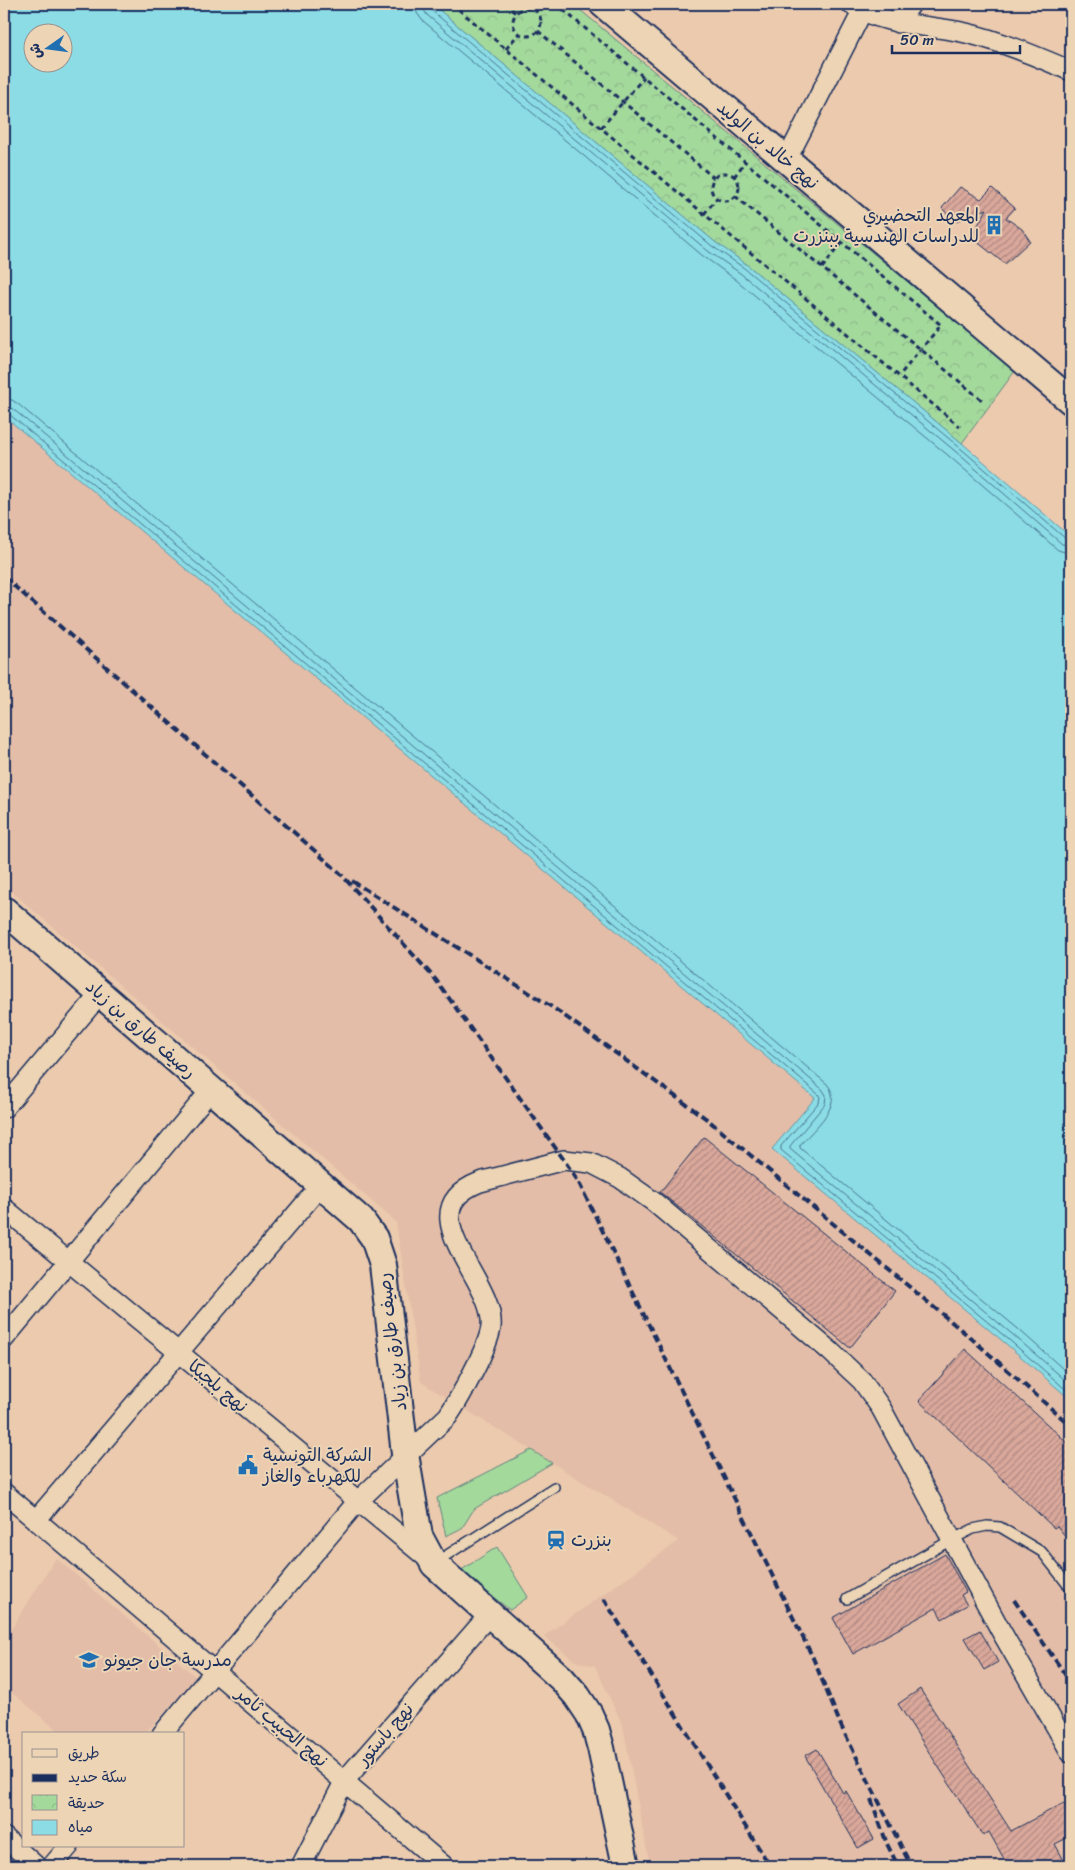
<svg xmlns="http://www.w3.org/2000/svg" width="1075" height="1870" viewBox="0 0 1075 1870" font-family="Sriracha,'Playpen Sans Arabic',sans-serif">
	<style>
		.built { fill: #e3bda7 }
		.green { fill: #a4d99c; stroke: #60847d }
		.park { fill: url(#park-crowns); stroke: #60847d }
		.water { fill: #8bdce4; stroke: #5e97ae; fill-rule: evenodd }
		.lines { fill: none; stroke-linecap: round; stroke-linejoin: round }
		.shore { stroke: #487494; stroke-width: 1 }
		.building { fill: url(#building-hatch); stroke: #1b2f5e }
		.lane-casing { stroke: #1b2f5e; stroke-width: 12 }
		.street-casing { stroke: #1b2f5e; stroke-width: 22 }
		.secondary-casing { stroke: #1b2f5e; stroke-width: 30 }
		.path { stroke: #1b2f5e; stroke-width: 3; stroke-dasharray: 5 4; stroke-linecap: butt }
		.lane { stroke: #ecd4b4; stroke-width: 9 }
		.street { stroke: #ecd4b4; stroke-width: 19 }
		.secondary { stroke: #ecd4b4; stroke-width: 26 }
		.rail { stroke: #1b2f5e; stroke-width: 4; stroke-dasharray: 8 4; stroke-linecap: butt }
		.labels { text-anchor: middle; stroke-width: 4; stroke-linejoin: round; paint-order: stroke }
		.street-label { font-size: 18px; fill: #1b2f5e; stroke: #ecd4b4 }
		.poi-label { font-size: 18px; fill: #1b2f5e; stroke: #ecd4b4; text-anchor: start }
	</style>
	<defs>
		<pattern id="park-crowns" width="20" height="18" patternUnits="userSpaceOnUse" patternTransform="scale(1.25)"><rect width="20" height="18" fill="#a4d99c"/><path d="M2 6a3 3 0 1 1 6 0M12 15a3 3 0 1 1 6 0" fill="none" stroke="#8dbb89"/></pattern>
		<pattern id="building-hatch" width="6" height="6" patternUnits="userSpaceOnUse" patternTransform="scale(1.25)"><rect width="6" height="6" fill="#daa89b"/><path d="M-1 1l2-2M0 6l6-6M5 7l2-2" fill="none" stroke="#b08982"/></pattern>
	</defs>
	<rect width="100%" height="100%" fill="#eccaae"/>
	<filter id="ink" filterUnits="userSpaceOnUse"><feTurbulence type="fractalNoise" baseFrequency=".02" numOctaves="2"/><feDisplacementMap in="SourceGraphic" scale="10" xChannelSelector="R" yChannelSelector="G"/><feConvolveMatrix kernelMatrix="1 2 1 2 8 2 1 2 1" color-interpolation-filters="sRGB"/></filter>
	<g filter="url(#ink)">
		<g class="built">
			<polygon points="4,416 815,1098 773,1149 1005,1343 1071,1400 1071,1866 650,1866 623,1726 595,1666 575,1661 544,1636 679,1541 421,1382 396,1222 4,885"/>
			<polygon points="56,1558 197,1678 144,1734 62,1734 4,1686 4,1641"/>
		</g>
		<g class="green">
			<polygon points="531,1450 552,1463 474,1509 462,1528 446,1536 437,1498"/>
			<polygon points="497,1547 528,1597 510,1610 460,1571"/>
		</g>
		<polygon class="park" points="432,4 573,4 1015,371 962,443 746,264 715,242"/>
		<path class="water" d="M4,4h428l283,238 31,22 216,179 109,94v863l-66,-57 -233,-194 43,-51 -811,-682zM32,32h30v30h-30z"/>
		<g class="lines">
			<g class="shore">
				<polyline points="415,4 417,13 422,20 703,256 735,279 950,457 1058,550 1071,554"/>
				<polyline points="423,4 424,10 427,15 708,251 740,273 955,451 1062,544 1071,546"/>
				<polyline points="429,4 431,10 712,246 744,268 959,447 1066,539 1071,540"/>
				<path d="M4,399l8,1 6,4 809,680c18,21 -14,45 -27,61v3l217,180 54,48"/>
				<polyline points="4,407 13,409 822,1089 826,1095 825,1104 790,1146 790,1149 1012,1334 1071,1385"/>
				<polyline points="4,413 9,414 818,1094 820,1097 819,1102 781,1146 781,1150 1008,1339 1071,1394"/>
			</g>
		</g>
		<g class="building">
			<polygon points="960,187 981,199 992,188 1015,208 1006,218 1022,229 1030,241 1005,264 971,237 987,209 954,222 942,208"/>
			<polygon points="704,1137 895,1291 850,1348 660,1192"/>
			<polygon points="965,1349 1071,1446 1071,1543 1057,1526 1054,1528 919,1401"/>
			<polygon points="945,1554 966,1592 961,1595 967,1605 942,1619 936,1608 853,1654 833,1618"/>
			<polygon points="980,1630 998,1662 984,1670 965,1638"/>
			<polygon points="920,1689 1011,1831 1064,1803 1071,1817 1071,1836 1055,1844 1067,1866 1008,1866 989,1832 983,1836 898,1704"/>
			<polygon points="817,1749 843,1793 846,1791 874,1839 858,1848 805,1756"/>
		</g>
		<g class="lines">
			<defs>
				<g id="lane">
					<polyline points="436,1562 554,1487"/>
					<polyline points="847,1599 951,1540 973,1529 987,1526 1000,1527 1042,1552 1071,1589"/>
				</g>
				<g id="street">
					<path d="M851,4c35,23 75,20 115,29 35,8 72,24 105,38"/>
					<polyline points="898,23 911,4"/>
					<polyline points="786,161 862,12"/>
					<polyline points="4,1108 100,994"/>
					<polyline points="4,1208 427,1558"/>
					<polyline points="4,1339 211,1090"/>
					<polyline points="4,1493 444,1866"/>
					<polyline points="36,1520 321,1185"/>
					<path d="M162,1734l195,-232 91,-86c12,-18 41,-70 43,-89 5,-48 -87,-115 -11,-145l84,-22 27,3 29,15 34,24 176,149 32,30 19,27 120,223 70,122"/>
					<polyline points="4,1837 36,1866"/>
					<polyline points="52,1866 69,1846"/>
					<polyline points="301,1866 345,1780 489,1615"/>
				</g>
				<g id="secondary">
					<polyline points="603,4 1071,401"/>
					<polyline points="4,910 361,1220 374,1238 383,1265 405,1454 419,1536 434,1564 562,1679 577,1696 589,1714 596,1730 601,1748 626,1866"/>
				</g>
			</defs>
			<use href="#lane" class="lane-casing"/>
			<use href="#street" class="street-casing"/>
			<use href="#secondary" class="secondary-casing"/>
			<g class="path">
				<polyline points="452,4 960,427"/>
				<polyline points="504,4 517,14"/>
				<polyline points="556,4 941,325 899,376"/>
				<circle cx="527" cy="22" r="14"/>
				<polyline points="535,11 542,4"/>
				<polyline points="538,31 714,178"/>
				<polyline points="506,49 519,33"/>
				<polyline points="601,128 644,77"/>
				<circle cx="725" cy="187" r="14"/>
				<polyline points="734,177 745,162"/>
				<polyline points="735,196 982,400"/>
				<polyline points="704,214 717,198"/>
				<polyline points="822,268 842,242"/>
			</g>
			<use href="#lane" class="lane"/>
			<use href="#street" class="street"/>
			<use href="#secondary" class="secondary"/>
			<g class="rail">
				<polyline points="4,577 340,873 436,980 564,1160 578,1181 813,1658 842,1728 911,1866"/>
				<polyline points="352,881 555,1009 708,1120 971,1338 1071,1426"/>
				<polyline points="604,1599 770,1866"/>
				<polyline points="1014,1600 1071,1683"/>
				<polyline points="871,1799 887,1844 898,1866"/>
			</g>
		</g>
	</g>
	<defs>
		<symbol id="building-bare" viewBox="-9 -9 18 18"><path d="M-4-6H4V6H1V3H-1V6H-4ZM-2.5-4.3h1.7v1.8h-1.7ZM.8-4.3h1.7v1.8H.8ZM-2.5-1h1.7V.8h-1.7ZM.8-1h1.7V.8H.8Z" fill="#1f6fb2" stroke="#ecd4b4" stroke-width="2.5" paint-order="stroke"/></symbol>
		<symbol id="civic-bare" viewBox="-9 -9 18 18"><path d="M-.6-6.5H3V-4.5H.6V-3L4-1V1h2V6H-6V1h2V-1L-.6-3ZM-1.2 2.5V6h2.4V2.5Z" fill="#1f6fb2" stroke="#ecd4b4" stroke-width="2.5" paint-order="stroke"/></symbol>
		<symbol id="station-bare" viewBox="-9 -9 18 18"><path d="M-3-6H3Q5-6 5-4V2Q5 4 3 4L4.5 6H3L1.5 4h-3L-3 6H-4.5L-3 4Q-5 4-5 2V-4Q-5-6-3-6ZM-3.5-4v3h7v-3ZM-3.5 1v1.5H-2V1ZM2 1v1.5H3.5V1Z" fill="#1f6fb2" stroke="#ecd4b4" stroke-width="2.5" paint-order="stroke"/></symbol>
		<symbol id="school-bare" viewBox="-9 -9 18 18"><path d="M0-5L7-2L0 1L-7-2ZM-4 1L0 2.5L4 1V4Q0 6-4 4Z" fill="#1f6fb2" stroke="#ecd4b4" stroke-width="2.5" paint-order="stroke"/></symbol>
	</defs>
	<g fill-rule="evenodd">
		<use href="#building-bare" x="980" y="211" width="28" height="28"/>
		<use href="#civic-bare" x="234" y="1451" width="28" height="28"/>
		<use href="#station-bare" x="542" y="1526" width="28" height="28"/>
		<use href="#school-bare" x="75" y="1646" width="28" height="28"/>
	</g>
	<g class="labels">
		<g class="street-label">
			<text transform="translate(768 145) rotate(40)" y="6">نهج خالد بن الوليد</text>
			<text transform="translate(141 1029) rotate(41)" y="6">رصيف طارق بن زياد</text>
			<text transform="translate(392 1342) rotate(-97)" y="6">رصيف طارق بن زياد</text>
			<text transform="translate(218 1386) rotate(40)" y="6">نهج بلجيكا</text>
			<text transform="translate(282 1727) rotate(40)" y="6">نهج الحبيب ثامر</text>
			<text transform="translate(385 1734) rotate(-49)" y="6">نهج باستور</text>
		</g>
		<g class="poi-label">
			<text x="979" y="221" text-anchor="end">المعهد التحضيري<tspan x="979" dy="21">للدراسات الهندسية ببنزرت</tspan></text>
			<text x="263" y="1461">الشركة التونسية<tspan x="263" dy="21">للكهرباء والغاز</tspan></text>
			<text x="571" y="1546">بنزرت</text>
			<text x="104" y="1666">مدرسة جان جيونو</text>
		</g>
	</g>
	<rect width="1075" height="1870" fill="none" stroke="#ecd4b4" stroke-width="20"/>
	<rect x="10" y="10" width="1055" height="1850" fill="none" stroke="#1b2f5e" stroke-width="2" filter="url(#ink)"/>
	<rect x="22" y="1732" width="162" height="115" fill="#ecd4b4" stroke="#989292"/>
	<rect x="32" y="1749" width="25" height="8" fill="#ecd4b4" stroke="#989292"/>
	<text x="68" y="1758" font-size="15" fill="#1b2f5e">طريق</text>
	<rect x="32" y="1774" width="25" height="8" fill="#1b2f5e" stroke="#989292"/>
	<text x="68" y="1782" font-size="15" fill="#1b2f5e">سكة حديد</text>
	<rect x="32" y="1795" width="25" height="15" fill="url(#park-crowns)" stroke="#989292"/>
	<text x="68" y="1808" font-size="15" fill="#1b2f5e">حديقة</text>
	<rect x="32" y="1820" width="25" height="15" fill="#8bdce4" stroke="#989292"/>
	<text x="68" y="1832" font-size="15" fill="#1b2f5e">مياه</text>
	<g transform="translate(48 48) rotate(256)"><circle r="24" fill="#ecd4b4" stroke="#989292"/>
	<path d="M0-4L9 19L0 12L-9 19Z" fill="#1f6fb2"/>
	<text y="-8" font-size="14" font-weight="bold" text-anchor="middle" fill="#1b2f5e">ش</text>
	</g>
	<path d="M892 45v8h128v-8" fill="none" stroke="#1b2f5e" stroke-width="2.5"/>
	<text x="900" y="45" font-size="15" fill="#1b2f5e" stroke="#ecd4b4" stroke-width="4" paint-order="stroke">50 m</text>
</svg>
